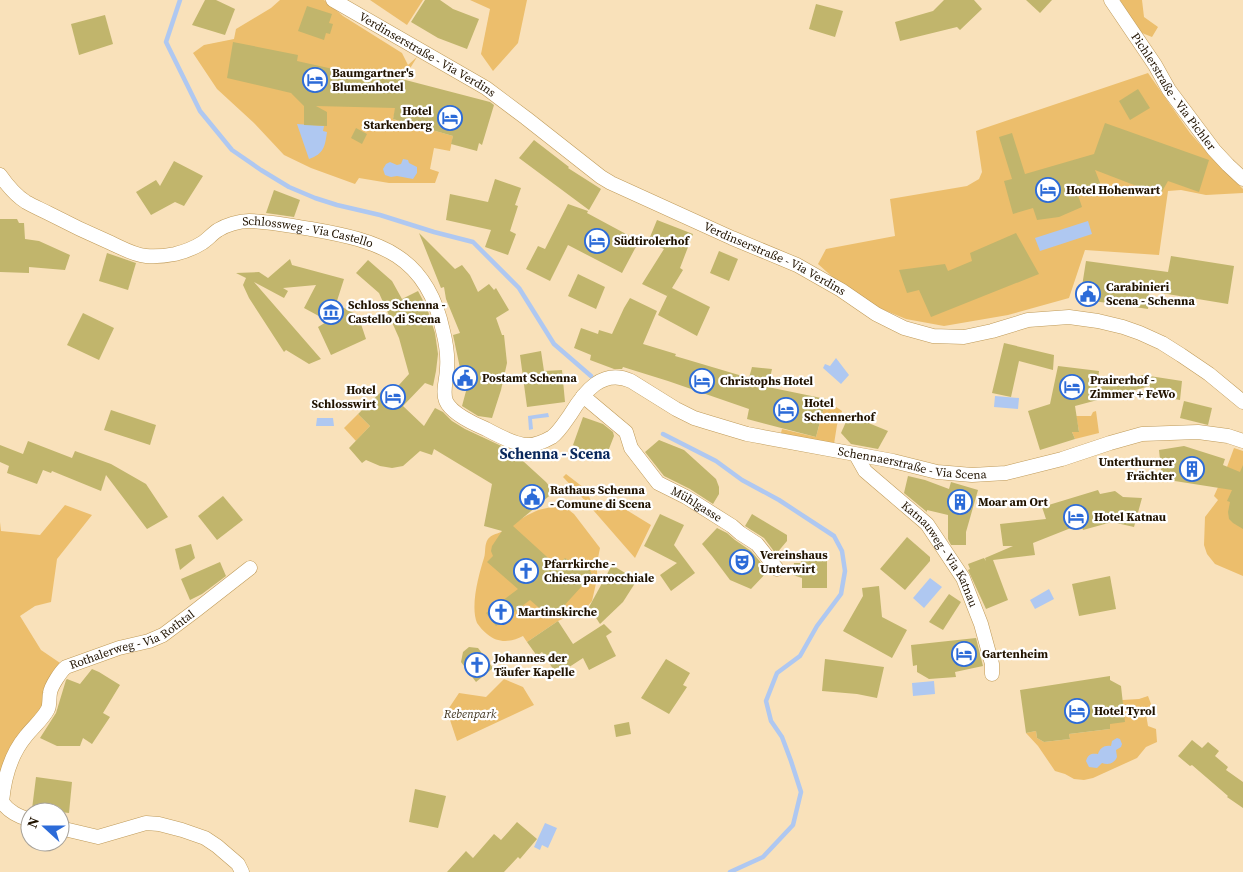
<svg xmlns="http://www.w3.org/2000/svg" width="1243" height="872" viewBox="0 0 1243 872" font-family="'Source Serif 4',serif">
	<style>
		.green { fill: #ecbe6c }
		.water { fill: #afc8f1 }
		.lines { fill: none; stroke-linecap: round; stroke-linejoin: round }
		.stream { stroke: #afc8f1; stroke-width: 4.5 }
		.building { fill: #c1b56c }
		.minor-casing { stroke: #bf9a58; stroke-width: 15 }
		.minor { stroke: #fff; stroke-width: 14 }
		.labels { text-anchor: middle; stroke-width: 4.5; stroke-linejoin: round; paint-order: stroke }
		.street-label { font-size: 12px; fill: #211300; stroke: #fff }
		.poi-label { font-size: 12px; font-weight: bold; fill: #211300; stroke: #fff; text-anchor: start }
		.park-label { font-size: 12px; font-style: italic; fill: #41351f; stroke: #fff }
		.quarter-label { font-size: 15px; font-weight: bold; fill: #0b295d; stroke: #fff }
	</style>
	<rect width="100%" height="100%" fill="#f9e1ba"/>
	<g class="green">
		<polygon points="280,0 324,0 343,16 402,53 408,65 417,57 403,80 393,119 453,136 450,151 434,148 430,169 439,172 435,183 389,183 359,178 355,184 311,168 284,155 254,123 217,89 193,53 204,45 234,39 236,29 271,8"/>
		<polygon points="370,0 423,0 407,25"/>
		<polygon points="470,0 527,0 518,43 493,71 481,54 490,9"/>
		<polygon points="1120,0 1142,0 1144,17 1158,27 1152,37 1132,29 1136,25"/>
		<polygon points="1148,73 1190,133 1214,160 1243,189 1243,193 1206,195 1181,190 1168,191 1159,255 1085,250 1069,298 1008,315 944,326 906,319 872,305 837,281 818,264 826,249 895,236 890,199 967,186 979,179 982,172 976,131"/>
		<polygon points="826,400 842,411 837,425 834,444 781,433 782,429 816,437"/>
		<polygon points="1096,411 1099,433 1075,439 1072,432 1079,431 1076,416 1091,416 1093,412"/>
		<polygon points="358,414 370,426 356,441 344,428"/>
		<polygon points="1234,448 1243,451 1243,576 1215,564 1207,554 1204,545 1205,517 1218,500 1214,496 1227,467"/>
		<path d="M566,474l22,17c1,10 8,21 20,20 4,0 8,-3 12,-5l31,19 -16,33c-24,-27 -47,-55 -72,-81z"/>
		<polygon points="65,505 92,515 57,559 51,602 35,606 20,616 41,650 66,667 49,707 25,737 0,804 0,522 1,531 40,535"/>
		<path d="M553,507h12l9,7 26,34 -3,15v16l-5,22 -6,7 -28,13 -31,21 -4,-6c-12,6 -24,8 -36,-2 -4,-3 -7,-7 -10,-11 -7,-17 2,-49 7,-65 2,-6 0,-13 4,-19 3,-4 8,-5 13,-7 11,-6 21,-15 33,-20 6,-3 13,-4 19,-5z"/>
		<polygon points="504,679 523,687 534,705 457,741 447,711 459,693 486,697"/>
		<polygon points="1148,696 1151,704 1146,714 1148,726 1156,729 1157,742 1146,747 1137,758 1093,778 1084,780 1074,779 1065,774 1055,771 1038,746 1026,733 1036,731 1037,738 1044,742 1070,739 1069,734 1110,729 1110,724 1122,700 1139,699"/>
	</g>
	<g class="water">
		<path d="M297,124l27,2 -1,5 4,1c-2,14 -3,22 -18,27z"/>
		<polygon points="403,159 408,160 409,163 417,167 417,173 413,179 397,176 391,177 385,175 383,169 386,164 390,162 397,165 401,164"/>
		<polygon points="1088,221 1092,234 1040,251 1035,238"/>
		<polygon points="836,358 849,375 841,384 823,368 825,364 830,366"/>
		<polygon points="995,396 1019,398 1018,409 994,407"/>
		<polygon points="548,413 549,417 532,419 533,429 529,430 528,416"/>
		<polygon points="317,418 333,418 334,426 316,426"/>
		<polygon points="930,578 942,587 924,608 913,598"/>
		<polygon points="1049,589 1054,599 1035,609 1030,600"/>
		<polygon points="934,681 935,694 913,696 912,683"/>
		<path d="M1117,738l3,1 2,5 -1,3 -5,3 1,7c-3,7 -9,8 -15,6l-5,5 -8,-1 -3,-6c2,-7 6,-8 12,-7 2,-6 6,-9 13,-8l1,-5z"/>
		<polygon points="545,823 557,828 548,848 542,845 540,850 534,847"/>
	</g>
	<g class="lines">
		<g class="stream">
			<polyline points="180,0 166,42 200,111 232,150 261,170 289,187 315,198 337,205 380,215 434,232 473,242 519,288 554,344 591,376"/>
			<polyline points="663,434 716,461 742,480 779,500 834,536 842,551 845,571 841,594 817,626 800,656 777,673 766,701 771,721 782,737 791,761 801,792 793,825 763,857 730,872"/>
		</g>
	</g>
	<g class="building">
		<polygon points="205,0 216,0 235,9 225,35 192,25"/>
		<polygon points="425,0 440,0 453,9 479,19 467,49 438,38 411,22"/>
		<polygon points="944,0 974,0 982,9 960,30 957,27 900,41 895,22 933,11"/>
		<polygon points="1026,0 1052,0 1040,13"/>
		<polygon points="816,4 843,11 835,37 809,29"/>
		<polygon points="307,6 332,14 329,23 333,24 330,34 326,33 324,40 298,31"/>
		<polygon points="105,15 113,44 79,55 71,24"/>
		<polygon points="233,42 298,55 297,61 360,75 360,71 381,72 381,78 394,77 490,102 494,105 482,145 479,143 477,151 451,144 453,136 393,119 395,108 316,106 327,112 327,126 304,125 304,106 291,93 227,78"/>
		<polygon points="1138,89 1150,108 1130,120 1119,101"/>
		<polygon points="1105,123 1209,160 1199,192 1168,181 1160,195 1095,170 1102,188 1078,195 1082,207 1059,217 1037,220 1033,208 1013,214 1004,181 1012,179 999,137 1012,133 1025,174 1094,154"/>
		<polygon points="356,128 367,134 362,144 351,138"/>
		<polygon points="534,140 569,167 568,168 601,189 589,210 519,158"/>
		<polygon points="174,161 203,176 184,206 175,202 151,215 136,192 156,180 160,186"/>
		<polygon points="495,179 521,188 515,205 518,206 510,231 516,234 508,255 485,247 491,230 446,220 450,194 488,202"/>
		<polygon points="274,190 300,200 294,217 266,213"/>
		<polygon points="568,204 588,211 587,213 639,241 622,273 568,245 550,281 526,269 538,246 545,249"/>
		<polygon points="0,219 17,219 19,223 24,223 25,239 39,241 70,255 65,270 29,267 29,273 0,272"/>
		<polygon points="657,220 693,234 680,268 683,270 672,288 710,307 697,336 658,315 669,292 667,296 642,284 664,249 648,242"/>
		<polygon points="419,233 455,269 462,265 470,275 478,292 489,284 494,290 496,288 509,310 496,318 502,335 504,335 507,363 501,390 492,418 478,416 462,406 469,380 462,382 460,368 453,335 460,333 446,299 444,287 441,288"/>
		<polygon points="1016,233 1039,274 931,317 919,290 907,293 899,270 945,264 948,271 972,261 970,253"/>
		<polygon points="719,251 738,259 729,281 710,273"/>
		<polygon points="107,253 136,263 128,290 99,281"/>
		<polygon points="1171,256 1234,266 1228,304 1149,291 1148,309 1080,299 1086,261 1168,272"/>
		<polygon points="290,259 292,265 344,279 336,304 358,315 366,339 331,355 318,327 328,321 304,308 316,285 283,288 288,291 284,298 254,282 321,359 309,364 286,350 284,352 249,298 243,285 246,278 236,273 259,272 268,278"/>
		<polygon points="368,260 392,281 402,299 418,291 427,308 435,333 438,354 436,371 433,386 425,383 403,406 424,426 435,408 443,412 452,421 465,429 512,451 546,482 554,492 513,526 557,566 565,558 568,560 583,561 588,566 592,575 552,619 530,600 496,626 486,613 518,589 487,562 493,556 491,551 492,546 502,531 484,526 492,484 434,449 432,455 420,451 403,466 392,468 380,466 366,460 362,463 349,448 370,426 358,414 382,391 389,396 409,374 399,338 379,293 356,273"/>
		<polygon points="578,274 605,287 596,309 568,296"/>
		<polygon points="630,298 657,311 643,344 676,354 675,356 749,378 752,367 772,369 768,387 826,399 816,437 747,419 749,409 668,381 623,367 622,369 614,369 590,360 591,355 574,348 581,328 598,334 599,330 612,334 624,308"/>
		<polygon points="83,313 114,328 99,360 67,345"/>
		<polygon points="1004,343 1054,355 1053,370 1019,361 1011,397 992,393"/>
		<polygon points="541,351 544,371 562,370 565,402 527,407 520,355"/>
		<polygon points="1058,366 1099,371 1097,388 1143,375 1182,381 1180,400 1149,394 1150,386 1075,406 1079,432 1072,432 1075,439 1040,450 1028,411 1050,404"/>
		<polygon points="1184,401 1212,408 1208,425 1180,418"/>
		<polygon points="111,410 156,425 150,445 104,430"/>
		<polygon points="849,415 888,431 878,449 851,444 841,433"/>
		<polygon points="583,417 603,424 613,432 614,436 607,454 604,452 603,455 600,454 599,457 577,448 573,445"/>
		<polygon points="659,440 684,450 716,479 719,487 719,494 713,504 690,489 664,476 645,452"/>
		<polygon points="28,441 72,458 75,451 111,464 146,484 168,517 147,529 106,475 101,491 52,471 51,473 43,470 37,484 7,473 9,466 0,462 0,445 23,454"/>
		<polygon points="1184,446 1225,459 1223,465 1240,472 1243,465 1243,529 1233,523 1229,519 1228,512 1230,502 1227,501 1232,490 1162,479 1159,450"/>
		<polygon points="908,476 925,480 949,489 951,482 978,490 966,532 966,545 951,545 948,539 948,515 927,510 927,512 904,493"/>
		<polygon points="1098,490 1100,494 1115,491 1123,497 1142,498 1134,527 1112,522 1083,530 1081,524 1033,543 1035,555 993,560 1008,600 986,609 968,570 970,569 968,564 984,558 986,561 987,561 986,561 985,558 1013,546 1003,546 1000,524 1046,519 1042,507"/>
		<polygon points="223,496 243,520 217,540 198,516"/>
		<polygon points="660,514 684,525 674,545 695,573 671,591 660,575 677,563 644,546"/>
		<polygon points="752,514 787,535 787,541 776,554 764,538 745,526"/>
		<polygon points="717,528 727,533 735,540 751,551 768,571 751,589 730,580 712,556 702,544"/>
		<polygon points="907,537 930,557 930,561 905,590 880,569"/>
		<polygon points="191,544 195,558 180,570 175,549"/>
		<polygon points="801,559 827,559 827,588 802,588 802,578 793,575 794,563 801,563"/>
		<polygon points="220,562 226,576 202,594 190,600 181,579"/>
		<polygon points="612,565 637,580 623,602 600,624 589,607"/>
		<polygon points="1110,576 1116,609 1079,616 1072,584"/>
		<polygon points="879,586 882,617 907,630 892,658 843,631 863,596 862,588"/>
		<polygon points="949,594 961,602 943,630 929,622"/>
		<polygon points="558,621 573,644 604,624 612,632 606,636 616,656 589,670 583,658 557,675 542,652 537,656 527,642"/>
		<polygon points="976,638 983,666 955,672 956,677 929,679 917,672 917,665 913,666 911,645"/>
		<polygon points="469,647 478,648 493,668 476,682 461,662 463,652"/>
		<polygon points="666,659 690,673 683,685 687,687 669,714 641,698"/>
		<polygon points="825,659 884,667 877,698 857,694 822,691"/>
		<polygon points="92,669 99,672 120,685 103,713 110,717 92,744 83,738 80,746 57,746 40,738 56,713 66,680 67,679 80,684"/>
		<polygon points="1110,676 1110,680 1121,686 1125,722 1110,724 1110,729 1069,734 1070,739 1044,742 1037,738 1036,731 1026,733 1020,690"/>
		<polygon points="629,722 631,734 616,737 614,725"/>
		<polygon points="1192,740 1202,748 1208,742 1219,751 1215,756 1228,767 1226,770 1243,782 1243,808 1227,797 1228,796 1192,765 1190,766 1178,756"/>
		<polygon points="36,777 72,782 69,813 32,809"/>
		<polygon points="415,789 446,796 438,828 409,822"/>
		<polygon points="517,822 537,839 520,859 518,857 504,872 447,872 466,851 473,858 494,834 501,840"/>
	</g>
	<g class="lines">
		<defs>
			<g id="minor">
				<path id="s1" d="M333,0l153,88 40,30 75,59 10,6 121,55 65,27 44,25 35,24 28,14 29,8 31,1 28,-6 36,-11 41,-3 29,4 25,6 17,6 22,10 19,12 28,19 34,28"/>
				<path id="s2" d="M1111,0l44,65 14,25 45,60 14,15 15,14"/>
				<path id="s3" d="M0,175c7,10 15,20 26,27 7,4 14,7 22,11 21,11 42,21 63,30 11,5 23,12 35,13 10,1 19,0 29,-2 8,-2 19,-6 27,-11 5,-3 10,-9 16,-13 8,-5 21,-9 31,-9 19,0 43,5 62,8 69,12 116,26 132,102 3,12 5,25 4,37 0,11 -5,23 -1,33 5,12 28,23 40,28 11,6 30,16 42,16 8,0 17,-4 24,-8 7,-5 13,-15 18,-22 14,-23 32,-47 61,-34l45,28 18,9 13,4 40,12 146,27 44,11 35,3 34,-2 56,-14 48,-16 32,-9 56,-2 30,4 15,5"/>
				<path id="s4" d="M583,396l43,36 5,16 27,35 28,14 46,29 8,7 17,11 20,25"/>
				<path id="s5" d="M856,455l9,16 62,53 36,54 18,46 11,40v10"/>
				<path id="s6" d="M30,820c-12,-4 -21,-8 -28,-18 2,-23 9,-48 24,-66 7,-9 17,-17 22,-27 2,-5 1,-11 2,-16 1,-7 11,-22 16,-26l53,-19 30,-7 14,-6 32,-24 55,-43"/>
				<polyline points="60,828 98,837 146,823 159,824 182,830 205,838 217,846 238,864 242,872"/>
			</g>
		</defs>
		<use href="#minor" class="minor-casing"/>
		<use href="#minor" class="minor"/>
	</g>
	<defs>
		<symbol id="hotel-ring" viewBox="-11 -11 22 22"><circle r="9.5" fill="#fff" stroke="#2c6bd8" stroke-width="1.5"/><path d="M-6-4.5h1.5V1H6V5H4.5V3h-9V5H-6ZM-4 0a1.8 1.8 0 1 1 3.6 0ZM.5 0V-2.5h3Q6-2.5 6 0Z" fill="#2c6bd8"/></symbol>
		<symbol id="civic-ring" viewBox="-11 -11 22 22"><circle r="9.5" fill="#fff" stroke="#2c6bd8" stroke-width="1.5"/><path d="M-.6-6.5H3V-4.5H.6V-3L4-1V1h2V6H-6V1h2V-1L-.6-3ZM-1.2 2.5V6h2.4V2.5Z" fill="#2c6bd8"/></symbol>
		<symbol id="museum-ring" viewBox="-11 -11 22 22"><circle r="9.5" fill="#fff" stroke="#2c6bd8" stroke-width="1.5"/><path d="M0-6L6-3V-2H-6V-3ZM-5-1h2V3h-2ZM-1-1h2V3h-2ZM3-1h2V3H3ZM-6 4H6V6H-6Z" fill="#2c6bd8"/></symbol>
		<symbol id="building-ring" viewBox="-11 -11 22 22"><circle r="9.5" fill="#fff" stroke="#2c6bd8" stroke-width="1.5"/><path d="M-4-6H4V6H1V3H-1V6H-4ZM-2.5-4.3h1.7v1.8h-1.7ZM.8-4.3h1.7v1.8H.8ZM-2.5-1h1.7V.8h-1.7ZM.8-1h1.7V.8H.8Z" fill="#2c6bd8"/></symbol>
		<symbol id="theatre-ring" viewBox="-11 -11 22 22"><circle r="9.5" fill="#fff" stroke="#2c6bd8" stroke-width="1.5"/><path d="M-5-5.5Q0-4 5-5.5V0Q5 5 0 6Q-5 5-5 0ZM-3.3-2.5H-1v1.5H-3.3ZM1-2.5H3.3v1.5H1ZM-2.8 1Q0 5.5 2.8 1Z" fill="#2c6bd8"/></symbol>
		<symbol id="church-ring" viewBox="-11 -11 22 22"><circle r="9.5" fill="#fff" stroke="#2c6bd8" stroke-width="1.5"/><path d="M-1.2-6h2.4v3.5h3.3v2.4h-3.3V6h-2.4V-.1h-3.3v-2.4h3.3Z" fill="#2c6bd8"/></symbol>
	</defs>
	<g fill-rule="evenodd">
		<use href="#hotel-ring" x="301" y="66" width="28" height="28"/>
		<use href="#hotel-ring" x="436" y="104" width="28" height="28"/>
		<use href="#hotel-ring" x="1034" y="176" width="28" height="28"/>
		<use href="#hotel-ring" x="583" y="227" width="28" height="28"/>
		<use href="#civic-ring" x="1074" y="280" width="28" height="28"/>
		<use href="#museum-ring" x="317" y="298" width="28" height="28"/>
		<use href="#civic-ring" x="451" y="364" width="28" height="28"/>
		<use href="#hotel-ring" x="688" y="367" width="28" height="28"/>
		<use href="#hotel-ring" x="1058" y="373" width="28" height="28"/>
		<use href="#hotel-ring" x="379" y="383" width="28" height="28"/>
		<use href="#hotel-ring" x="772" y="396" width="28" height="28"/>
		<use href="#building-ring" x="1178" y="455" width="28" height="28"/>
		<use href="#civic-ring" x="518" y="483" width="28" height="28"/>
		<use href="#building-ring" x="946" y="488" width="28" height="28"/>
		<use href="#hotel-ring" x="1062" y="503" width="28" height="28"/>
		<use href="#theatre-ring" x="728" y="548" width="28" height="28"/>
		<use href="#church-ring" x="512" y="557" width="28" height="28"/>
		<use href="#church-ring" x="487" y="598" width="28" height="28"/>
		<use href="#hotel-ring" x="950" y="640" width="28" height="28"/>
		<use href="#church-ring" x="463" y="651" width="28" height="28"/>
		<use href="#hotel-ring" x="1063" y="697" width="28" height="28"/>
	</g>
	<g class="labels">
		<g class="street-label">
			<text dy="4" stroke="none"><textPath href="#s1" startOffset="109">Verdinserstraße - Via Verdins</textPath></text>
			<text dy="4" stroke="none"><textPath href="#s2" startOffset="111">Pichlerstraße - Via Pichler</textPath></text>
			<text dy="4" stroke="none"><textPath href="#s3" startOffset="341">Schlossweg - Via Castello</textPath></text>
			<text dy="4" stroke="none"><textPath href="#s1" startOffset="514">Verdinserstraße - Via Verdins</textPath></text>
			<text dy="4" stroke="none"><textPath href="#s3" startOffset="1119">Schennaerstraße - Via Scena</textPath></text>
			<text dy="4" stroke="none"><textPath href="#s4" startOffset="161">Mühlgasse</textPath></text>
			<text dy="4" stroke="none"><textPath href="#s5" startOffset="132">Katnauweg - Via Katnau</textPath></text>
			<text dy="4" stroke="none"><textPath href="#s6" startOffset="259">Rothalerweg - Via Rothtal</textPath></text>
		</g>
		<g class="poi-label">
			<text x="332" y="77">Baumgartner's<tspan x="332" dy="14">Blumenhotel</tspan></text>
			<text x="432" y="115" text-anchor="end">Hotel<tspan x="432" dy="14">Starkenberg</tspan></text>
			<text x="1066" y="194">Hotel Hohenwart</text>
			<text x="614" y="245">Südtirolerhof</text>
			<text x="1106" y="291">Carabinieri<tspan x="1106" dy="14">Scena - Schenna</tspan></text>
			<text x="348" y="309">Schloss Schenna -<tspan x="348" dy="14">Castello di Scena</tspan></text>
			<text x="482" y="382">Postamt Schenna</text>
			<text x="1090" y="384">Prairerhof -<tspan x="1090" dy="14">Zimmer + FeWo</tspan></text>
			<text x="720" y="385">Christophs Hotel</text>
			<text x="376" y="394" text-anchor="end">Hotel<tspan x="376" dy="14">Schlosswirt</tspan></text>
			<text x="804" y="407">Hotel<tspan x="804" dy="14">Schennerhof</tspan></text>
			<text x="1174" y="466" text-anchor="end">Unterthurner<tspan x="1174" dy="14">Frächter</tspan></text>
			<text x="550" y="494">Rathaus Schenna<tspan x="550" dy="14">- Comune di Scena</tspan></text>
			<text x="978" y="506">Moar am Ort</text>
			<text x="1094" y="521">Hotel Katnau</text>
			<text x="760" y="559">Vereinshaus<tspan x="760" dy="14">Unterwirt</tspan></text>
			<text x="544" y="568">Pfarrkirche -<tspan x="544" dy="14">Chiesa parrocchiale</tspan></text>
			<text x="518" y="616">Martinskirche</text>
			<text x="982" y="658">Gartenheim</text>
			<text x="494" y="662">Johannes der<tspan x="494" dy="14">Täufer Kapelle</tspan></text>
			<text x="1094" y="715">Hotel Tyrol</text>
		</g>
		<g class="park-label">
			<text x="470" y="718">Rebenpark</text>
		</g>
		<g class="quarter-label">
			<text x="555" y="459">Schenna - Scena</text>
		</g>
	</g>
	<g transform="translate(45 827) rotate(291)"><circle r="24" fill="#ffffff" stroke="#a6a199"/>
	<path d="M0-4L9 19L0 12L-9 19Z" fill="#2c6bd8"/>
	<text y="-8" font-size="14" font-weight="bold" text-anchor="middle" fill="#211300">N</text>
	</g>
</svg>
